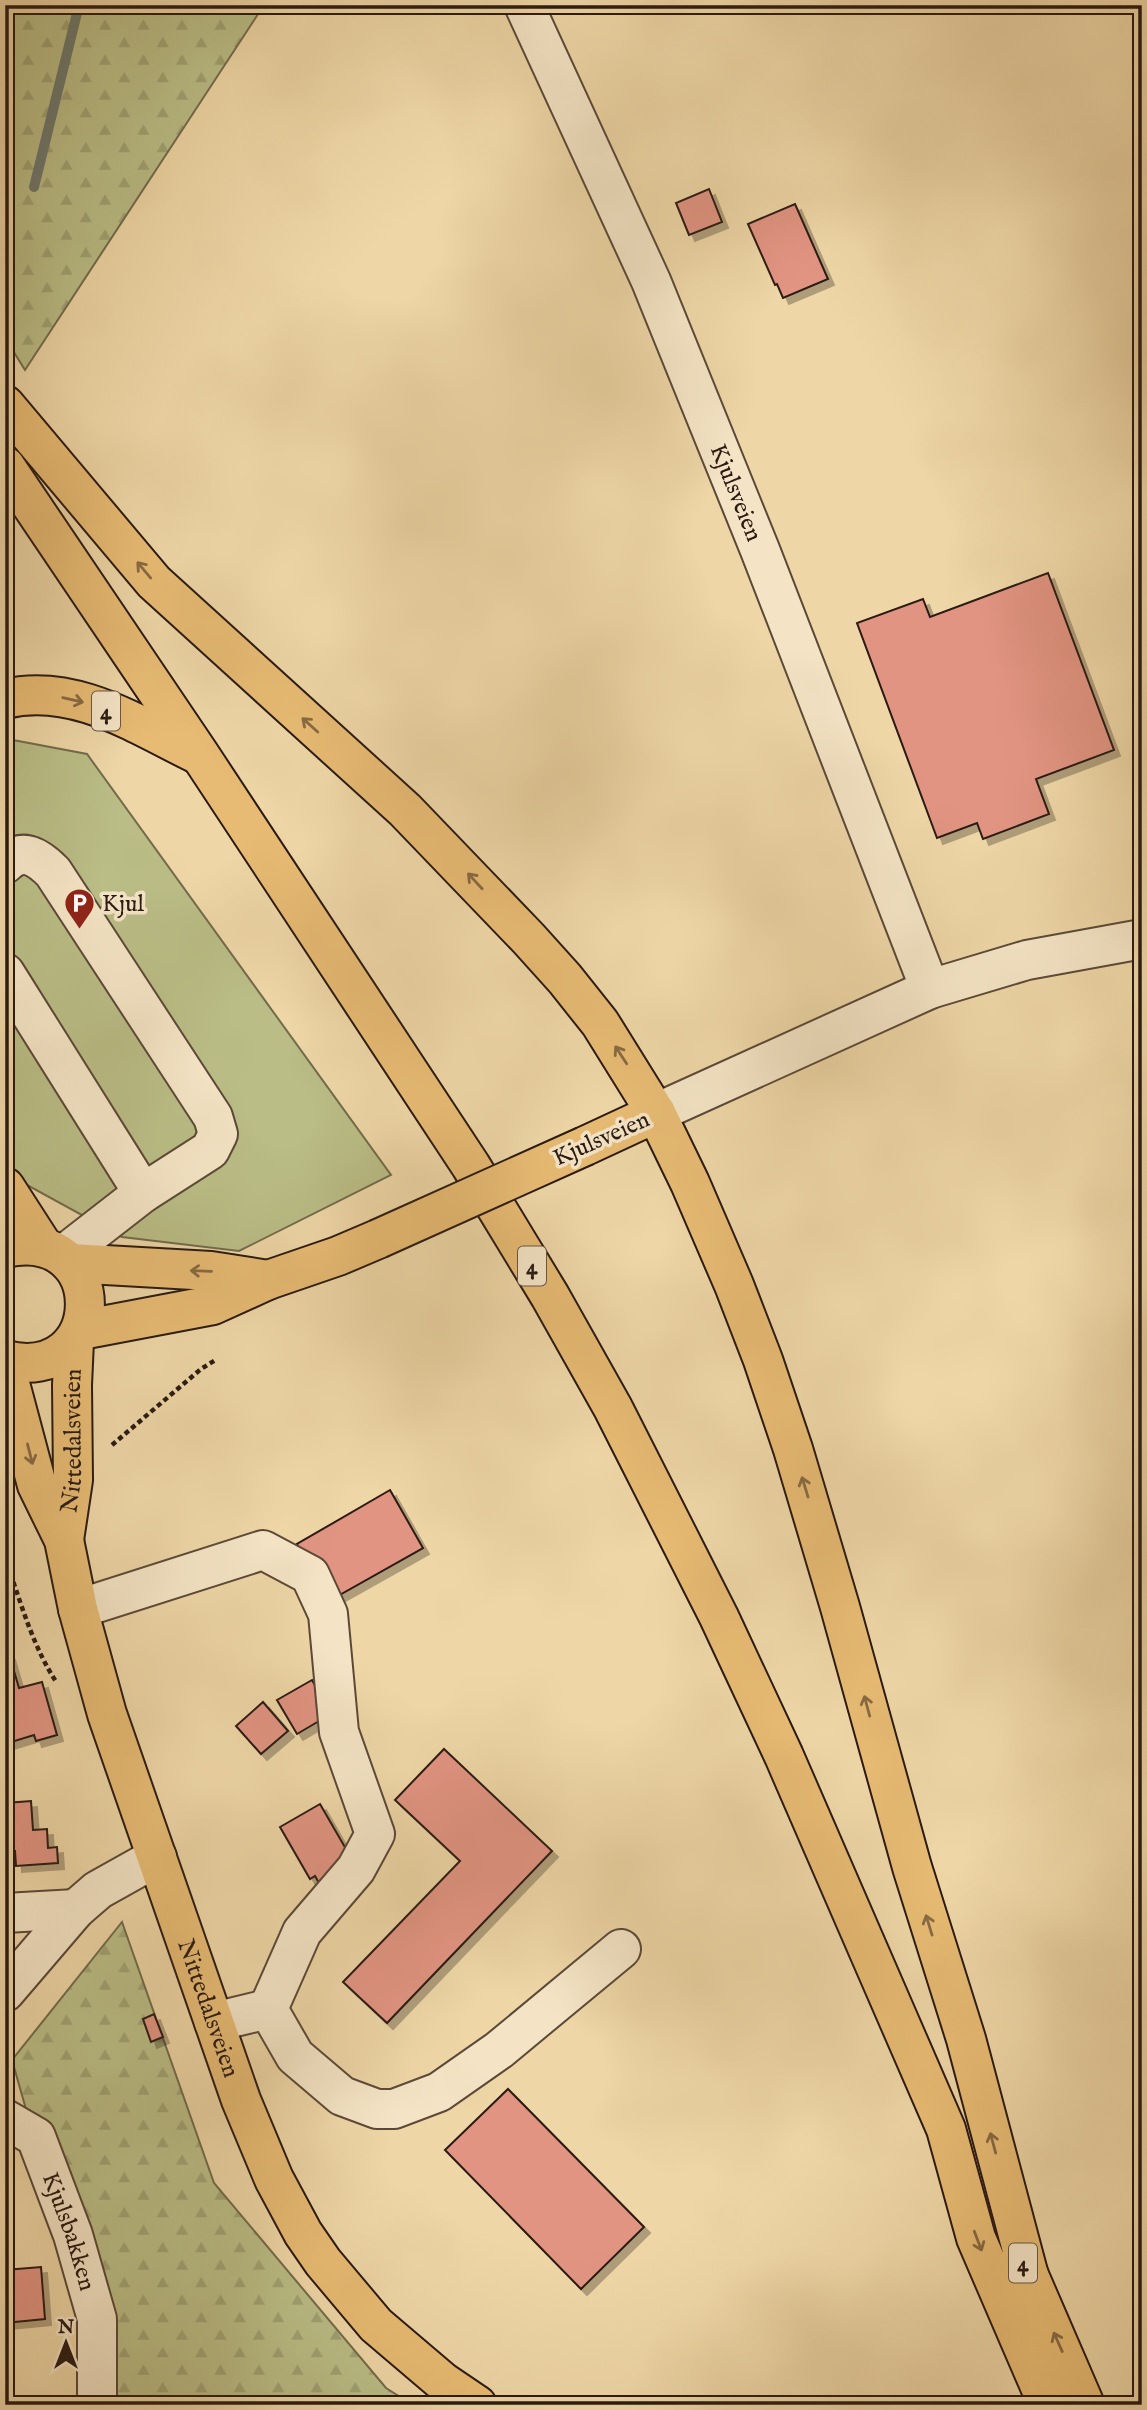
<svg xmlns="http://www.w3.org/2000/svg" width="1147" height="2410" viewBox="0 0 1147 2410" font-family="'IM FELL English',serif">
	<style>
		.green { fill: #babd86; stroke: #726c4c; stroke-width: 2 }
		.forest { fill: url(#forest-firs); stroke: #726c4c; stroke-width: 2 }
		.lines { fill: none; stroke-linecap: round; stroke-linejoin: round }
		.stream { stroke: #6d796e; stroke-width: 10 }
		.building { fill: #e19482; stroke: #2a1a13; stroke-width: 2; filter: url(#shadow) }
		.minor-casing { stroke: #5b4938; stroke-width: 42 }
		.major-casing { stroke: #2a1a13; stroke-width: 42 }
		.highway-casing { stroke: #2a1a13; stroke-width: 42 }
		.path { stroke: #2a1a13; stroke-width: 4.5; stroke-dasharray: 5 3.5; stroke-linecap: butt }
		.minor { stroke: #f4e4c5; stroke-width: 38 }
		.major { stroke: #e7bb73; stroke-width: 38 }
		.highway { stroke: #e7bb73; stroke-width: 38 }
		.major-bridge-casing { stroke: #2a1a13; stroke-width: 42; stroke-linecap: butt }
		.major-bridge { stroke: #e7bb73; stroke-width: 38 }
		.oneway { stroke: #886a43 }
		.labels { text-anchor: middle; stroke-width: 7; stroke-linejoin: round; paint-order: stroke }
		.shield { fill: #f4e4c5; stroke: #675748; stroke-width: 2 }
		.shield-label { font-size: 23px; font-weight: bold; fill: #2a1a13 }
		.street-label { font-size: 24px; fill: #2a1a13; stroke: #f4e4c5 }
		.poi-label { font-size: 24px; fill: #2a1a13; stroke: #f4e4c5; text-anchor: start }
	</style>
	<defs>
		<pattern id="forest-firs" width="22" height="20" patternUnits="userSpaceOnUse" patternTransform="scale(1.75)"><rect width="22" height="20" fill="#babd86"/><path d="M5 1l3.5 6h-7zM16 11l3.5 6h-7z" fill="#a0a273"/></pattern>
		<filter id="shadow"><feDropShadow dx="6" dy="6" stdDeviation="0" flood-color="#0004"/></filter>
	</defs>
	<rect width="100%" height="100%" fill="#eed6a6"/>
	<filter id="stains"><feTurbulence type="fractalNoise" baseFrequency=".00286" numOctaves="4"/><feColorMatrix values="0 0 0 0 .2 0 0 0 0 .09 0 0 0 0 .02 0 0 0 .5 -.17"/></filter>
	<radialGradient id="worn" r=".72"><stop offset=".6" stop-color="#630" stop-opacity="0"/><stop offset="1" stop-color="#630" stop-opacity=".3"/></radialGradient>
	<polygon class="green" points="13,740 87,754 391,1175 239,1251 122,1237 16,1179 5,1161 5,748"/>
	<g class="forest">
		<polygon points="5,5 264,5 25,370 5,338"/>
		<polygon points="122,1922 214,2183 386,2388 413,2405 110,2405 12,2060"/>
	</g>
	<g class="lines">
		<polyline class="stream" points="34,187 79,5"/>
	</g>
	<g class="building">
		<polygon points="709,189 722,222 689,235 676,203"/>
		<polygon points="795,204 828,279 783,298 777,284 775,285 748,224"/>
		<polygon points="1048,573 1114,750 1036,779 1049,814 983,839 977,823 937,838 857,623 923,599 930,617"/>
		<polygon points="390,1490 423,1548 336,1597 308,1565 297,1544"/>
		<polygon points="9,1654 19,1688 42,1682 57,1735 36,1741 34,1735 5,1744 5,1655"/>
		<polygon points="312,1680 331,1714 297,1734 277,1700"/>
		<polygon points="263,1702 288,1731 261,1754 236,1726"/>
		<polygon points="444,1749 552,1851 387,2023 343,1982 460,1861 395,1800"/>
		<polygon points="31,1801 33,1830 47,1829 48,1848 57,1847 58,1863 16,1866 15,1851 5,1851 5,1803"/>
		<polygon points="320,1804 350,1856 319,1883 315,1876 310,1879 280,1827"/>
		<polygon points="154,2014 163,2037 151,2042 143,2019"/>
		<polygon points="508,2089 644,2227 581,2289 445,2150"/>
		<polygon points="41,2267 45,2319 5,2323 5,2270"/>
	</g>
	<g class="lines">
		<defs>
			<g id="minor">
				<path id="s1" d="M524,5l127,276 109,269 170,439"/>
				<path d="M5,864c18,-18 34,-6 48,8l160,245 5,17 -8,16 -67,43 -81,63"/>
				<polyline points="5,973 143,1193"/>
				<polyline points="656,1113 930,989 1027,960 1142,939"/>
				<polyline points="78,1609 263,1550 310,1575 328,1614 339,1732 375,1834 356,1869 302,1932 268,2009"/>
				<polyline points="5,1913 76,1909"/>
				<polyline points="5,1992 76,1909 98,1890 157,1857"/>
				<polyline points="268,2009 295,2056 342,2096 377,2109 394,2109 439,2092 499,2050 621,1949"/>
				<polyline points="214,2022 268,2009"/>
				<path id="s2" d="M5,2119l31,18 37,98 24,84v86"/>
			</g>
			<g id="major">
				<polyline points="585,1146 656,1113"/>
				<path d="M5,1248c108,-24 105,138 0,112"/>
				<polyline points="70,1263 211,1271 268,1280"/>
				<polyline points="81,1330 213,1305 268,1280 338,1256 378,1239"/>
				<path id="s3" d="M5,1365l32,120 27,55 14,69 29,105 134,386 33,79 29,54 20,29 53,63 67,57 34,23"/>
				<path id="s4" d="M64,1540l9,-60 -1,-95 2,-44"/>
			</g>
			<g id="highway">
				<polyline points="5,405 154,582 405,810 529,939 565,979 600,1023 656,1113 690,1183 734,1285 763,1360 793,1449 840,1607 912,1867 966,2039 1030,2280"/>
				<polyline points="5,466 200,755 471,1166 550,1296 613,1408 719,1617 784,1756 946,2129 976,2238 1048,2405"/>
				<path d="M5,699c69,-17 132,26 192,55"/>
				<polyline points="5,1187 43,1246"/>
				<polyline points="1021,2257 1085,2405"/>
			</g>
		</defs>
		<use href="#minor" class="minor-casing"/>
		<use href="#major" class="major-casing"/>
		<use href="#highway" class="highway-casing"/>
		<g class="path">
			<polyline points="112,1445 201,1369 217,1359"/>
			<path d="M5,1558c15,41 27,88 52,125"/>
		</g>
		<use href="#minor" class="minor"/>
		<use href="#major" class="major"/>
		<use href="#highway" class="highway"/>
		<defs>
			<polyline id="major-bridge" points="378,1239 585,1146"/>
		</defs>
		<use href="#major-bridge" class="major-bridge-casing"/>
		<use href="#major-bridge" class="major-bridge"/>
	</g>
	<defs><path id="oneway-shaft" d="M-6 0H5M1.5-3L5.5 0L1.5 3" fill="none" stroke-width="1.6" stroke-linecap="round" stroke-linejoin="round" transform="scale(1.75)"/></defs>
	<g class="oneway">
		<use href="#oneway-shaft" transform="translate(144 570) rotate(-130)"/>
		<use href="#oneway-shaft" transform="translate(73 700) rotate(13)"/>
		<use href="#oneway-shaft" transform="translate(310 725) rotate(-138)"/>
		<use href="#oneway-shaft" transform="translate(475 881) rotate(-133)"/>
		<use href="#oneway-shaft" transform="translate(621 1055) rotate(-123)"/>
		<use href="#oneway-shaft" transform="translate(201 1271) rotate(-178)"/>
		<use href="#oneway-shaft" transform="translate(30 1454) rotate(76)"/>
		<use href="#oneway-shaft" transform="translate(805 1487) rotate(-107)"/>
		<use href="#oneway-shaft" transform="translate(867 1706) rotate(-105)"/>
		<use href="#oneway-shaft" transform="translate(929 1925) rotate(-107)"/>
		<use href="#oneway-shaft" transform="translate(993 2143) rotate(-105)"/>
		<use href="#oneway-shaft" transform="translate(978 2241) rotate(69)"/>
		<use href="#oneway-shaft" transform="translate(1058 2342) rotate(-114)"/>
	</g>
	<defs>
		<symbol id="parking-pin" viewBox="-11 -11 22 30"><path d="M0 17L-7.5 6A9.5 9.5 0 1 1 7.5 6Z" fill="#8f2418" stroke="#f4e4c5"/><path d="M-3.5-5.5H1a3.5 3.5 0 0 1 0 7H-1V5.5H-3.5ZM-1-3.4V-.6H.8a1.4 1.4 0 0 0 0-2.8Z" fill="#fff"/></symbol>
	</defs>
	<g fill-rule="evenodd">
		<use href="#parking-pin" x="62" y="886" width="35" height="47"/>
	</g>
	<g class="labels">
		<g class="shield">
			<rect x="92" y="691.5" width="28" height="39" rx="5"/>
			<rect x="518" y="1246.5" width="28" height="39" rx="5"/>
			<rect x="1009" y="2243.5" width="28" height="39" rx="5"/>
		</g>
		<g class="shield-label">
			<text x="106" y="719">4</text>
			<text x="532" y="1274">4</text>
			<text x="1023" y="2271">4</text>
		</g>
		<g class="street-label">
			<text dy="8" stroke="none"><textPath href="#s1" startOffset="532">Kjulsveien</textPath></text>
			<text transform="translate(601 1138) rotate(-24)" y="8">Kjulsveien</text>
			<text dy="8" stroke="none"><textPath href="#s4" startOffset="100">Nittedalsveien</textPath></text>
			<text dy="8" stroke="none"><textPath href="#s3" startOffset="676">Nittedalsveien</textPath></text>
			<text dy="8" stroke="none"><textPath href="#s2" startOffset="136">Kjulsbakken</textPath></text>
		</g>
		<g class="poi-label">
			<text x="102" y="911">Kjul</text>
		</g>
	</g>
	<rect width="1147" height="2410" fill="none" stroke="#eed6a6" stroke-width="28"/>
	<rect x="7" y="7" width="1133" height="2396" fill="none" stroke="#2a1a13" stroke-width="3.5"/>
	<rect x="14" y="14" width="1119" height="2382" fill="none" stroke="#2a1a13" stroke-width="2"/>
	<g transform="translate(66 2343)" stroke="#f4e4c5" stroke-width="5" paint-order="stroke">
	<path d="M0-5L12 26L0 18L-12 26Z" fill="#2a1a13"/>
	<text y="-10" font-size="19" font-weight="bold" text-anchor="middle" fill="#2a1a13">N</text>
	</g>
	<rect width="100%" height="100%" filter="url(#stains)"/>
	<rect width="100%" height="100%" fill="url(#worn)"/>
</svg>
